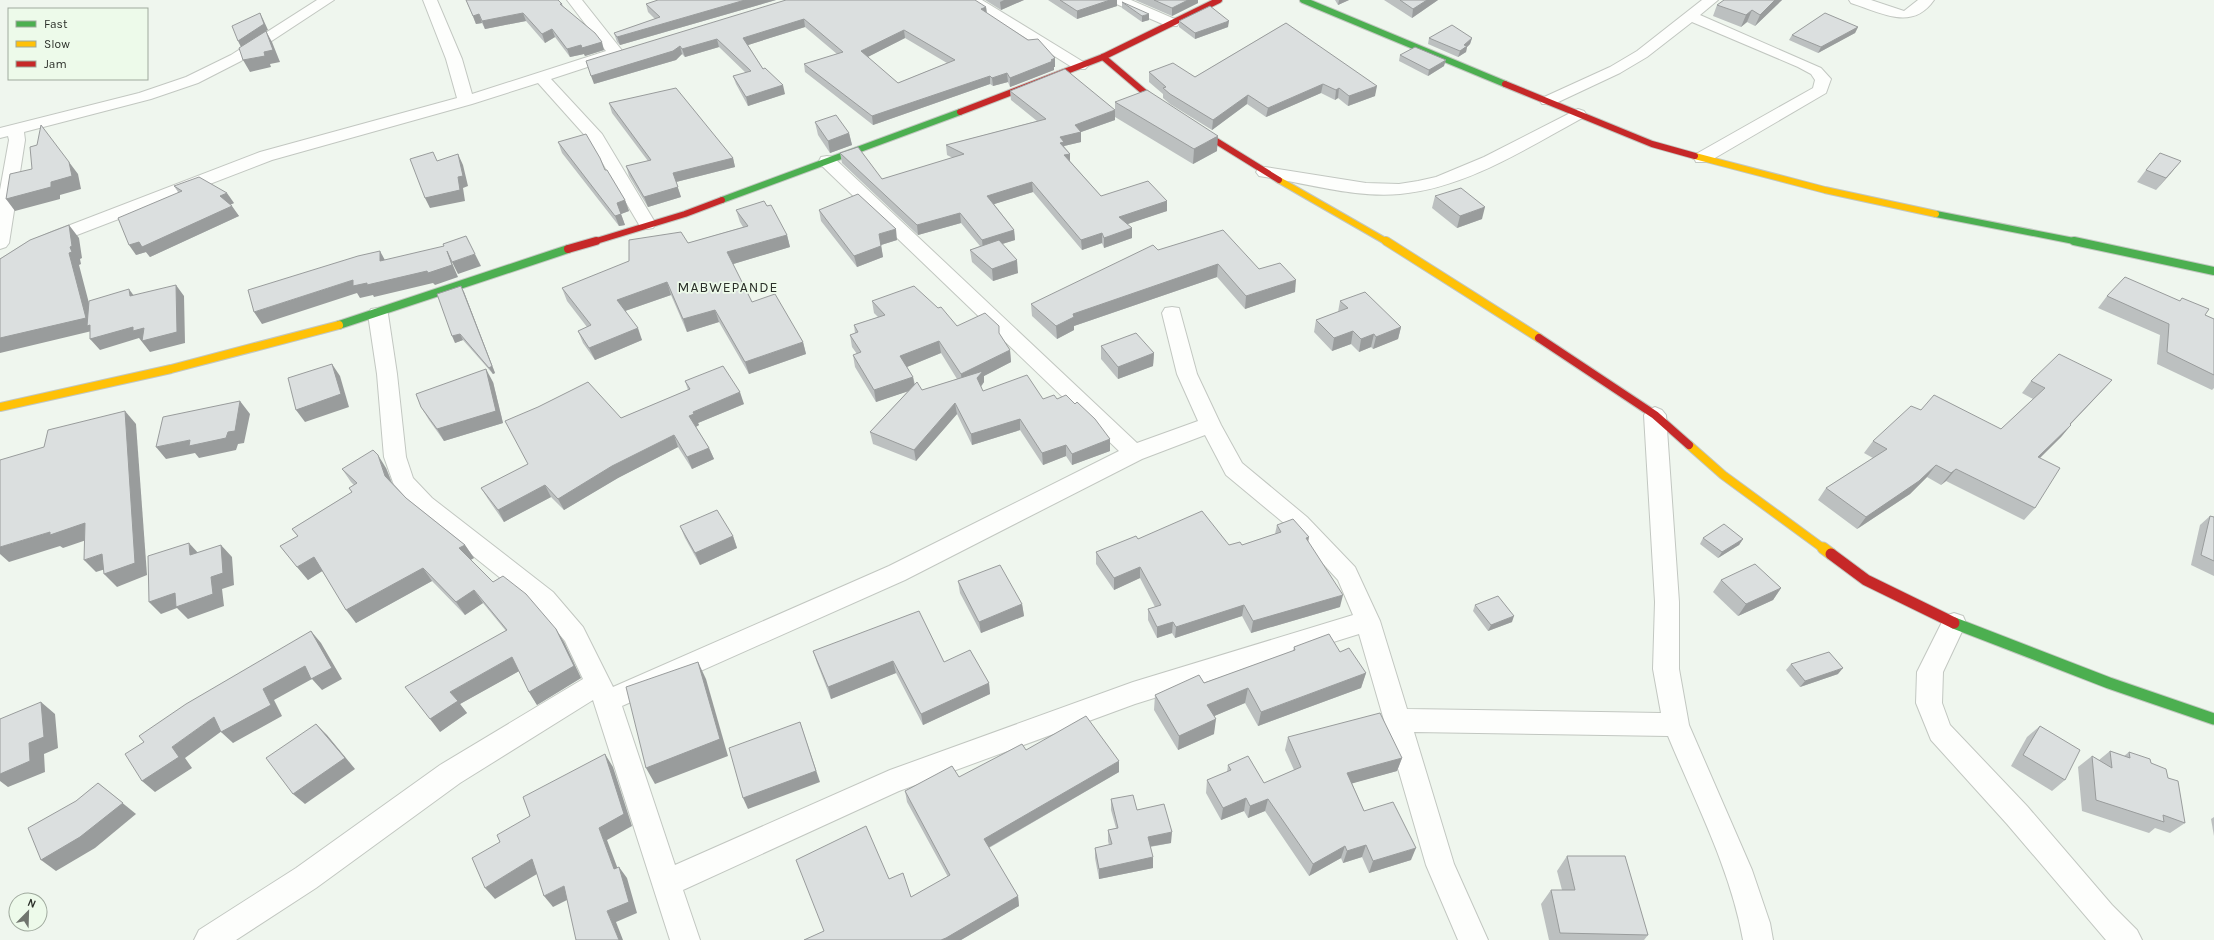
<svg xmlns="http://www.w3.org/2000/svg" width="2214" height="940" viewBox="0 0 2214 940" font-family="Karla,sans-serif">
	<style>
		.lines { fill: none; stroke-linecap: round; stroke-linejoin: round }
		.street-casing { stroke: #c2c7c1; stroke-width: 2 }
		.fast-far2-casing { stroke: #c2c7c1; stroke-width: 8 }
		.fast-far1-casing { stroke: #c2c7c1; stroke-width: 10 }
		.fast-casing { stroke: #c2c7c1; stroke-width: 13 }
		.slow-far2-casing { stroke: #c2c7c1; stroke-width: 8 }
		.slow-far1-casing { stroke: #c2c7c1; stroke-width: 10 }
		.slow-casing { stroke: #c2c7c1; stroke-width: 13 }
		.jam-far2-casing { stroke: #c2c7c1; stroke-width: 8 }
		.jam-far1-casing { stroke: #c2c7c1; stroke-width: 10 }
		.jam-casing { stroke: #c2c7c1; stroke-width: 13 }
		.street { fill: #fdfefc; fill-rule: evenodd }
		.fast-far2 { stroke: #4caf50; stroke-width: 6 }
		.fast-far1 { stroke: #4caf50; stroke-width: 8 }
		.fast { stroke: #4caf50; stroke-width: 11 }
		.slow-far2 { stroke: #ffc107; stroke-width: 6 }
		.slow-far1 { stroke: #ffc107; stroke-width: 8 }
		.slow { stroke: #ffc107; stroke-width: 11 }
		.jam-far2 { stroke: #c62828; stroke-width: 6 }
		.jam-far1 { stroke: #c62828; stroke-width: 8 }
		.jam { stroke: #c62828; stroke-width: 11 }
		.wall { fill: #bcc0c0; fill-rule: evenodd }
		.shaded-wall { fill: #999c9c }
		.building { fill: #dbdfdf; stroke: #999c9c; fill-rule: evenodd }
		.labels { text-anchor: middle; stroke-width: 3.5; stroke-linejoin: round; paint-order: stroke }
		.quarter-label { font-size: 14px; letter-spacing: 1px; fill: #2b2f29; stroke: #edfaea }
	</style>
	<rect width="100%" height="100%" fill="#eff6ee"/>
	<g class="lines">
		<defs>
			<g id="street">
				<polygon points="317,0 334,0 241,61 198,83 151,99 24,132 25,140 9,243 6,247 0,249 0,190 9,140 8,136 0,138 0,128 139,93 186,77 231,55"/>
				<polygon points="423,0 437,0 462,59 472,94 606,51 567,0 582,0 624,53 621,56 551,79 602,134 656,224 653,228 647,229 641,228 589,140 538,83 472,104 272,160 64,240 39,251 7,272 0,274 0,260 27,243 52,232 260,152 457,98 446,59"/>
				<polygon points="965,0 982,0 1085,63 1088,66 1085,69 1075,69"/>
				<polygon points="1112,0 1131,0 1177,20 1179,23 1177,26 1167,26 1114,3"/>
				<polygon points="1702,0 1718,0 1700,15 1821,68 1831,79 1826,93 1708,162 1696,162 1694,158 1696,154 1813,88 1815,80 1811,74 1798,67 1692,22 1647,57 1620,73 1554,104 1542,104 1540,101 1542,98 1610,67 1637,51"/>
				<path d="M1849,0h22l33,11 14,-11h16c-22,32 -54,12 -83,3z"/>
				<path d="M1578,109l6,2 2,3 -2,3c-57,31 -118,71 -184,77 -44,4 -91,-10 -135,-17l-6,-1 -3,-4 3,-4 6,-1 101,16 33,1 19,-3 18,-4 48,-20z"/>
				<path d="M827,156l6,1 304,286 61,-22 -21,-47 -15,-61 3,-5 7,-1 7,1 18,66 24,51 21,38 65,54 48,50 25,54 27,88 254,4 -8,-44 2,-67 -11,-187 4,-5 7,-3 7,3 4,5 13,187v67l10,56 63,145 18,53 3,17h-30c-12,-69 -48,-139 -75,-204l-254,-4 40,132 34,76h-30l-32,-75 -67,-231 -224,70 -236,87 -216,99 17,50h-30l-77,-240 -133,83 -144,105 -80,52h-42l5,-10 97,-62 144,-103 143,-86 -18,-38 -30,-35 -119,-96 -21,-22 -11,-31 -7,-83 -9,-60 3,-5 7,-1 7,1 3,5 9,60 9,83 7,21 19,20 121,94 30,35 30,60 276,-121 230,-115 -298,-286 -2,-4 2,-4zM1205,435l21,40 65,54 47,51 15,35 -220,67 -243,88 -215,95 -53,-159 283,-126 237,-121z"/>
				<polygon points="1954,613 1963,616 1966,623 1943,672 1942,703 1950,725 2027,806 2112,905 2137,930 2142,940 2106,940 2007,824 1931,740 1916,703 1917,672 1945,616"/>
			</g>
			<g id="fast-far2">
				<polyline points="1303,0 1505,84"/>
				<polyline points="722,200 960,112"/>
				<polyline points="1936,214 2079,242"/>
			</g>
			<g id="fast-far1">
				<polyline points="2074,241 2214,271"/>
				<polyline points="339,325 568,249"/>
			</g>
			<polyline id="fast" points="1954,623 2109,683 2214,719"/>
			<g id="slow-far2">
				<polyline points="1695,156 1825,190 1936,214"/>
				<polyline points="1279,180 1387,242"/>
			</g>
			<g id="slow-far1">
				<polyline points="1386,241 1539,338"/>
				<polyline points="0,407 171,369 339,325"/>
				<polyline points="1689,445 1723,475 1824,549"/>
			</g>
			<polyline id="slow" points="1823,548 1831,554"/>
			<g id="jam-far2">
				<polyline points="1103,57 1163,108 1279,180"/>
				<polyline points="1505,84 1652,144 1695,156"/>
				<polyline points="960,112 1103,57 1219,0"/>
				<polyline points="593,242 685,214 722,200"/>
			</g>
			<g id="jam-far1">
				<polyline points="568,249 596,241"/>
				<polyline points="1539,338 1655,415 1689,445"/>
			</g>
			<polyline id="jam" points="1831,554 1866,580 1954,623"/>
		</defs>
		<use href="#street" class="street-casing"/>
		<use href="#fast-far2" class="fast-far2-casing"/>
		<use href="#fast-far1" class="fast-far1-casing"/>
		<use href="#fast" class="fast-casing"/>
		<use href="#slow-far2" class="slow-far2-casing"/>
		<use href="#slow-far1" class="slow-far1-casing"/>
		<use href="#slow" class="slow-casing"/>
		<use href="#jam-far2" class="jam-far2-casing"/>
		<use href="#jam-far1" class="jam-far1-casing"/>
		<use href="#jam" class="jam-casing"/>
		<use href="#street" class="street"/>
		<use href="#fast-far2" class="fast-far2"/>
		<use href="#fast-far1" class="fast-far1"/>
		<use href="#fast" class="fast"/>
		<use href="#slow-far2" class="slow-far2"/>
		<use href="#slow-far1" class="slow-far1"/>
		<use href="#slow" class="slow"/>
		<use href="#jam-far2" class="jam-far2"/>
		<use href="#jam-far1" class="jam-far1"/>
		<use href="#jam" class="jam"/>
	</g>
	<g class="wall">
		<polygon points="466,0 562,4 564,8 604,50 585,56 584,54 570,57 555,37 545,43 526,21 485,29 482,23 476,24"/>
		<polygon points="658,0 776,0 620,45 617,42 614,33 655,19 648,12 646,4"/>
		<path d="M786,0l200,7 1,6 68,54h-1v3l-44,17 -2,-5 -15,4 -3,-2 -117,41 -68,-53 -1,-8 33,-10 -32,-27 -57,18 15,24 22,25 -37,12 -12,-22 -3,-8 13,-3 -27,-26 -34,10 -3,-3 -6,6 -82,24zM905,38l42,25 -49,20 -31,-26z"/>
		<polygon points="985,0 1024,0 1001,10"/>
		<polygon points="1048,0 1117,0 1117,6 1077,19"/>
		<polygon points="1135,0 1198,0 1198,3 1172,16"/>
		<polygon points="1335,0 1349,0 1338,5"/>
		<polygon points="1384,0 1438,0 1412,18"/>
		<polygon points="1724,0 1782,0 1755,26 1747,22 1741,27 1713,16 1717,5"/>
		<polygon points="1122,2 1149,20 1142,22 1122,8"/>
		<polygon points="1179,21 1228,27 1195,39 1179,27"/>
		<polygon points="1286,23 1375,96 1348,106 1338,98 1335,100 1321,93 1266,117 1247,104 1212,130 1170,104 1163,98 1163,94 1149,82 1149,72 1195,77"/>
		<polygon points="1858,27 1855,33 1818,53 1789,40 1792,35"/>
		<polygon points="1429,38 1472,38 1470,44 1467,47 1466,52 1458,57 1428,44"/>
		<polygon points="1400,55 1444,66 1428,76 1399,61"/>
		<polygon points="1010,91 1115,120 1081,132 1081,142 1064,146 1070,154 1070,161 1101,196 1167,201 1167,211 1127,224 1132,228 1132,238 1104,248 1102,243 1082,250 1033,192 994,204 1014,230 1015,240 1002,244 1018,273 993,281 972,262 970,250 980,246 961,223 918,235 842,163 840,153 882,179 953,158 947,155 946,145 1037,121 1011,100"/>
		<polygon points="1115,102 1217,151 1193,164 1115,117"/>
		<polygon points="609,103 733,158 735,167 676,182 681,197 648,207 629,176 626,166 648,161 612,113"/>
		<polygon points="815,122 849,133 852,145 830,153 818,135"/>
		<polygon points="558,142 605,170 625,200 629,211 621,214 625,225 619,226 562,153"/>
		<polygon points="2146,170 2171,173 2156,190 2137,182"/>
		<polygon points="174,186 234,203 230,205 239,216 150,257 146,252 136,255 178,192"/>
		<polygon points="1435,196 1482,219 1457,228 1432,208"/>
		<polygon points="736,210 787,235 790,247 733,264 752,302 803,342 806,354 749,374 719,322 687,332 671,295 625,311 642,340 595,360 583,343 578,331 587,327 567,301 562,288 688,243 743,227 740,222"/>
		<polygon points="819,210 897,240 881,245 883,257 857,267 821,221"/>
		<polygon points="1158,250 1259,269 1295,292 1245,309 1217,277 1074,326 1074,330 1057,339 1032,316 1031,304"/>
		<polygon points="464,292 495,373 493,374 463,340 455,343"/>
		<polygon points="2107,296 2205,315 2214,319 2214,388 2212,390 2157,364 2160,335 2098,308"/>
		<path d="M872,301l85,25h42v8l11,16 1,12 -27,14v6l-3,5 2,4 60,8 67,52 -38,14 -6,-9 -23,9 -23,-35 -48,15 -15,-31 -41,47 -43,-17 -3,-12 38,-41 -32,11 -21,-35 -2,-12 4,-1 -5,-7 -2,-12 5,-2 -1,-8 24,-8 -4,-4zM941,353l16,26 -35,11 -7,-6 -2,-7 -6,-10z"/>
		<polygon points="1340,301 1401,327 1398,339 1373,349 1371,347 1359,352 1351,344 1332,351 1314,332 1316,320 1338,312"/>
		<polygon points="1101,346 1154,353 1153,366 1118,379 1101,359"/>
		<polygon points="2112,380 2101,392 2070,425 2071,425 2061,437 2039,458 2035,508 2024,520 1946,481 1941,485 1927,477 1910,494 1857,529 1818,500 1826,488 1873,458 1864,453 1873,441 1921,410 2001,429 2033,399 2022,393 2031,381"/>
		<polygon points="685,381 744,404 698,423 699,425 696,427 709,448 714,459 692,469 678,447 618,478 564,510 551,497 504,522 488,499 481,488 621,418 688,390"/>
		<polygon points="493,382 503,423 444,441 429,420 421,407"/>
		<polygon points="386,468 392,482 406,498 465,545 474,558 471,560 493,582 564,642 581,678 537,705 529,692 519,671 460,704 467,713 440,732 506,631 483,603 465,615 432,581 356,623 322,571 308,580 280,546 298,537 292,529 352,492 349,488 354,485 351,482 342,469"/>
		<polygon points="2210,516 2214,517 2214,576 2191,565 2200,525"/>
		<polygon points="1277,525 1308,542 1340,607 1251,633 1242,616 1175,638 1172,633 1157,638 1148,620 1148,609 1155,607 1140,578 1114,590 1096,564 1096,552 1138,539 1229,545 1242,545 1275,534"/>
		<polygon points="680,526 733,536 737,548 700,565 685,538"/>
		<polygon points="1703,538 1743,539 1739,545 1718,558 1700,544"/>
		<polygon points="1721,580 1781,588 1773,600 1738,616 1713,592"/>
		<polygon points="958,581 1022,604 1024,616 981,633 960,593"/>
		<polygon points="1475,605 1512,622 1488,631 1473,611"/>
		<polygon points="1294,647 1340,652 1366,673 1361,688 1258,726 1245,703 1214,716 1214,734 1178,750 1154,710 1155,695 1204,683 1293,651"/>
		<polygon points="813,651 944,662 989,683 990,694 923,725 896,673 831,699 817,663"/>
		<polygon points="1791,664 1838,674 1800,687 1786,670"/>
		<polygon points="2040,726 2065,780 2052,791 2011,766 2027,737"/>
		<polygon points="1288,737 1402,758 1397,771 1352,783 1364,811 1411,860 1369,873 1362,857 1343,863 1341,858 1309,876 1265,811 1248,818 1244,811 1221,820 1206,793 1207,780 1227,772 1228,765 1264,783 1294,770 1285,750"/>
		<polygon points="1026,750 1119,772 989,848 1018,896 1019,906 961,940 804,940 824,931 889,879 911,897 948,877 907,802 905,791 959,777"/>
		<polygon points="2110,751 2124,756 2129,752 2151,763 2168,778 2185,823 2170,833 2155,828 2149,833 2082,811 2078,767 2092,756 2099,760"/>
		<polygon points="1111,799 1137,810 1171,843 1150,847 1153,868 1099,879 1095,858 1095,848 1109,845 1108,841 1108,830 1116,828 1111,810"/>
		<polygon points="2214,817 2214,836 2211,819"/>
		<polygon points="1567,856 1648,935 1644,940 1549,940 1541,904 1551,890 1562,890 1557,871"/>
	</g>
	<g class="shaded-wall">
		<polygon points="745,0 776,0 620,45 617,37"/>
		<polygon points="1004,0 1024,0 1001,10 1000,2"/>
		<polygon points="1110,0 1117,0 1117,6 1077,19 1077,11"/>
		<polygon points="1188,0 1198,0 1198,3 1172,16 1172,8"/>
		<polygon points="1339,0 1349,0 1338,5"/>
		<polygon points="1427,0 1438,0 1412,18 1413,9"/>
		<polygon points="1775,0 1782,0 1755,26 1760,15"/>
		<polygon points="986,7 987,16 981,9"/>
		<polygon points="1752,10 1747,22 1741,27 1746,15"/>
		<polygon points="260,13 263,19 268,30 266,31 272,42 280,62 270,64 271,67 250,72 243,60 241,47 238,41"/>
		<polygon points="523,13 526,21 485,29 482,21"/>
		<polygon points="479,14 482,23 476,24 473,16"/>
		<polygon points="1149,14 1149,20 1142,22 1142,16"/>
		<polygon points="804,19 805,27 745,46 743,38"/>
		<polygon points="1229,21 1228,27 1195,39 1195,33"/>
		<polygon points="1858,27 1855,33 1818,53 1821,47"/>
		<polygon points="552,29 555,37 545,43 542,34"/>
		<polygon points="904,30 905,38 862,60 861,51"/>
		<polygon points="1472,38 1470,44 1467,47 1466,52 1458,57 1460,51 1464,45"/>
		<polygon points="717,39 719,47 685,57 682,49"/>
		<polygon points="602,42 604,50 585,56 584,54 570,57 567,49 581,45"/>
		<polygon points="680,46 682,54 676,60 594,84 591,76"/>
		<polygon points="1055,58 1055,67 1054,67 1054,70 1010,87 1010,78"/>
		<polygon points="1446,60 1444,66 1428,76 1429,70"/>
		<polygon points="1007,73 1008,82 993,86 992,78"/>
		<polygon points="990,76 990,84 873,125 872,116"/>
		<polygon points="1323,84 1321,93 1266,117 1268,108"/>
		<polygon points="783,85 785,94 748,106 746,97"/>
		<polygon points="1377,86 1375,96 1348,106 1349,96"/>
		<polygon points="1339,88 1338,98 1335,100 1336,90"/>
		<polygon points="1248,95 1247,104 1212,130 1213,120"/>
		<polygon points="1115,110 1115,120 1081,132 1081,142 1064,146 1064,152 1060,153 1060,137 1075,125"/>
		<polygon points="849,133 852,145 830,153 828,141"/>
		<polygon points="1218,136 1217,151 1193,164 1194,149"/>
		<polygon points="458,154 463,165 468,186 463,188 465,201 430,208 425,198"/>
		<polygon points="1070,154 1070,164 1064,155"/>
		<polygon points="733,158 735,167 676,182 681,197 648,207 644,197 673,173"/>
		<polygon points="2181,161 2171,173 2156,190 2166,178"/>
		<polygon points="69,162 78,174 81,189 60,195 60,199 15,211 6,199 51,182"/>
		<polygon points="1032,182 1033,192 988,206 987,196"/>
		<polygon points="227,193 234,203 227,206 220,196"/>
		<polygon points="625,200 629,211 621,214 625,225 619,226 615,216 617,203"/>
		<polygon points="1167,201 1167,211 1119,227 1119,217"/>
		<polygon points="232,206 239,216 150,257 146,252 136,255 129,245"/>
		<polygon points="1485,207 1482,219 1457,228 1460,216"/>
		<polygon points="960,213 961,223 918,235 917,225"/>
		<polygon points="69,225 79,238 82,258 80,259 81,264 79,265 96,330 0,353 0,338 70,247"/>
		<polygon points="1132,228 1132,238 1104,248 1104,238"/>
		<polygon points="896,229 897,240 881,245 883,257 857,267 854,256 879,234"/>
		<polygon points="1014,230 1015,240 983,250 982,240"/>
		<polygon points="1102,233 1102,243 1082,250 1081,240"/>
		<polygon points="787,235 790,247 730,265 727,252"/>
		<polygon points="380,251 386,262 380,261"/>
		<polygon points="447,251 452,263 458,277 435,285 433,283 374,297 373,295 360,298 357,293 262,324 254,312 353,280"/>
		<polygon points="475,254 481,266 458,274 452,262"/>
		<polygon points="1017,260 1018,273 993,281 992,269"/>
		<polygon points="1218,264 1217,277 1074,326 1074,330 1057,339 1056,326 1073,314"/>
		<polygon points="1296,280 1295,292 1245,309 1246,296"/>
		<polygon points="667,282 671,295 622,312 617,300"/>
		<polygon points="176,285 184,296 185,343 150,352 139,338 100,350 90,339"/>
		<polygon points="461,286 464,292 495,373 493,374 489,368"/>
		<polygon points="129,289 137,300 130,296"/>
		<polygon points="715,310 719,322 687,332 683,319"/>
		<polygon points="1401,327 1398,339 1373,349 1376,337"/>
		<polygon points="638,328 642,340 595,360 589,348"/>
		<polygon points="1353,331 1351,344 1332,351 1334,338"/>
		<polygon points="460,334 463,340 455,343 452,336"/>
		<polygon points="1374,334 1371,347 1359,352 1361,339"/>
		<polygon points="939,341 941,353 902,369 900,356"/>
		<polygon points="803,342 806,354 749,374 745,362"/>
		<polygon points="1010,350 1011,362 984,376 984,382 978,390 962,387 961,374"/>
		<polygon points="1154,353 1153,366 1118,379 1118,367"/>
		<polygon points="332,364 340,376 349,407 305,422 296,410"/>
		<polygon points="486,369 493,382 503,423 444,441 437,429"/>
		<polygon points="913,377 915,389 876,402 874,390"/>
		<polygon points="2112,380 2101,392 2059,436 2070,424"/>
		<polygon points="740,392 744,404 698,423 699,425 694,428 689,416 693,412"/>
		<polygon points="240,401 250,414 244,443 238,444 236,450 199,458 195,453 166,459 156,447 228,432"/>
		<polygon points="955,403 957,414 916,461 914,450"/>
		<polygon points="125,411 136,424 147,575 117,587 104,574"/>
		<polygon points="1020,419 1020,430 972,445 971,434"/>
		<polygon points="2071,425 2061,437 2028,470 2038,457"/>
		<polygon points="674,435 678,447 618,478 564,510 558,499 612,466"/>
		<polygon points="1110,439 1110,451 1072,465 1072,454"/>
		<polygon points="1066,445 1066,456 1043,465 1042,453"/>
		<polygon points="709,448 714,459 692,469 687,457"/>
		<polygon points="378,455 386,468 394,489 385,476"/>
		<polygon points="1936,465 1927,477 1910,494 1857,529 1866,517"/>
		<polygon points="1956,469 1946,481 1941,485 1951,473"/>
		<polygon points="545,485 551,497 504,522 498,510"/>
		<polygon points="85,523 98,536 63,548 60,546 9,562 0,554 0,547 50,532"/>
		<polygon points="733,536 737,548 700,565 695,553"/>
		<polygon points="1309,537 1307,549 1306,538"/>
		<polygon points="1743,539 1739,545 1718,558 1722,552"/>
		<polygon points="189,543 200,555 190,555"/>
		<polygon points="221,545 232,557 234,585 222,589 224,606 188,619 177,608 161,614 149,602 211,577"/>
		<polygon points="465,545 474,558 468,561 459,548"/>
		<polygon points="102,554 115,566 96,572 84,560"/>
		<polygon points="314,557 324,570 308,580 297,567"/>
		<polygon points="1140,567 1140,578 1114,590 1114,578"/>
		<polygon points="423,568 432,581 356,623 346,610"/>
		<polygon points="1781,588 1773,600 1738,616 1746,604"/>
		<polygon points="474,590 483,603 465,615 456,602"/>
		<polygon points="1343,595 1340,607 1251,633 1253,621"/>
		<polygon points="1022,604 1024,616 981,633 979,622"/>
		<polygon points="1244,605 1242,616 1175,638 1176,627"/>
		<polygon points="1514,616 1512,622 1488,631 1491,625"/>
		<polygon points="1173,622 1172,633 1157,638 1157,627"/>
		<polygon points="556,629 564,642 581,678 537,705 529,692"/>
		<polygon points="311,631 321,643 342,679 322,690 312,679 274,700 282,716 233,743 221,732"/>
		<polygon points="512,657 521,670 460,704 467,713 440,732 430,719 450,692"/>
		<polygon points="893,661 896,673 831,699 828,687"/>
		<polygon points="698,662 706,679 728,756 655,784 646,768"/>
		<polygon points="1843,668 1838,674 1800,687 1805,681"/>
		<polygon points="1366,673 1361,688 1258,726 1261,712"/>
		<polygon points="989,683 990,694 923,725 921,714"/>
		<polygon points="1248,688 1245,703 1205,720 1207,705"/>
		<polygon points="41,702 55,714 58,748 44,754 45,772 8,787 0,781 0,774 29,743"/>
		<polygon points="214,717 226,728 185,758 192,768 155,792 142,781 172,747"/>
		<polygon points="1216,719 1214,734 1178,750 1179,736"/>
		<polygon points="800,722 820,782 748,809 743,798"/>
		<polygon points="316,724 327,735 355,769 305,804 293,794"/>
		<polygon points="605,754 613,767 632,826 607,840 622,880 614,869 599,828"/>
		<polygon points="1402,758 1397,771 1343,786 1347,773"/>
		<polygon points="1119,761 1119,772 986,849 984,839"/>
		<polygon points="98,783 136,814 95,848 56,871 41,860"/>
		<polygon points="1246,798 1244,811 1221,820 1223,808"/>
		<polygon points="1268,799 1265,811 1248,818 1250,806"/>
		<polygon points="1172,832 1171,843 1147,847 1148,837"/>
		<polygon points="1366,845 1362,857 1343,863 1347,851"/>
		<polygon points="1345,846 1341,858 1309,876 1313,864"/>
		<polygon points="1416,848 1411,860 1369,873 1373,861"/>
		<polygon points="1153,857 1153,868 1099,879 1099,869"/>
		<polygon points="532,859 542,871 495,899 485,888"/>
		<polygon points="619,867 627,878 637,913 616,922 623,940 619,940 607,911"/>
		<polygon points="564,886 573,897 553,907 544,896"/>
		<polygon points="1018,896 1019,906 961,940 941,940"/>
	</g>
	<g class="building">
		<polygon points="466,0 558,0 562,4 560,4 595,33 602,42 582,48 581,45 567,49 552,29 542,34 523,13 482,21 479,14 473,16"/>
		<polygon points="658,0 745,0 617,37 614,33 660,17 646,4"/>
		<path d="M786,0h189l11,7 -5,2 47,31 10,-1 17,19 -4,2 2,1 -43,17 -3,-5 -15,5 -2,-2 -118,40 -68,-52 39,-12 -39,-33 -61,19 20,31 2,-1 18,17 -37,12 -13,-21 18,-5 -34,-32 -35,10 -2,-3 -7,5 -82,25 -5,-15zM904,30l51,30 -57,23 -37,-32z"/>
		<polygon points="1060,0 1110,0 1077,11"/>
		<polygon points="1154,0 1188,0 1172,8"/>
		<polygon points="1400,0 1427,0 1413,9"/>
		<polygon points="1724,0 1775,0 1760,15 1752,10 1746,15 1717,5"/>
		<polygon points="1122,2 1149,14 1142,16"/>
		<polygon points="1210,6 1229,21 1195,33 1179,21"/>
		<polygon points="260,13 264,24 238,41 232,26"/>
		<polygon points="1825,13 1858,27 1821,47 1792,35"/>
		<polygon points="1286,23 1377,86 1349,96 1339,88 1336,90 1323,84 1268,108 1248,95 1213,120 1170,94 1163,88 1166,87 1149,72 1173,63 1195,77"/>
		<polygon points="1452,25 1472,38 1464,45 1467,46 1460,51 1429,38"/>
		<polygon points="266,31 273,50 264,52 265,56 243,60 239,48"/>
		<polygon points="1415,47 1446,60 1429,70 1400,55"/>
		<polygon points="1065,69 1115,110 1075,125 1081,132 1060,137 1064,142 1060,143 1070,154 1064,155 1101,196 1148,181 1167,201 1119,217 1132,228 1104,238 1102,233 1081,240 1032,182 987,196 1014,230 982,240 960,213 917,225 840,153 858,147 882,179 964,154 946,145 1046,119 1010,91"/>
		<polygon points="676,88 733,158 673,173 678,187 644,197 626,166 651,160 609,103"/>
		<polygon points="1147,90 1218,136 1194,149 1115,102"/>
		<polygon points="836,115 849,133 828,141 815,122"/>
		<polygon points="41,125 69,162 72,176 51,182 51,187 6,199 10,174 32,169 30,147 37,145"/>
		<polygon points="586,134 600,158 605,170 607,170 625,200 617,203 621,214 615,216 558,142"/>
		<polygon points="433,152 437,161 458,154 463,176 458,177 460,190 425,198 410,159"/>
		<polygon points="2160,153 2181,161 2166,178 2146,170"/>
		<polygon points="199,177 227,193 220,196 232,206 142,247 139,242 129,245 118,218 182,191 174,186"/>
		<polygon points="1461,188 1485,207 1460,216 1435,196"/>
		<polygon points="858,194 896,229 879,234 881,246 854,256 819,210"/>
		<polygon points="764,201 767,206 771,205 787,235 727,252 752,302 775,294 803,342 745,362 715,310 683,319 667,282 617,300 638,328 589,348 578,331 591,325 562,288 629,261 629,240 681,232 688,243 748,226 736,210"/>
		<polygon points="69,225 72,246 70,247 72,252 69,253 86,318 0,338 0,259 30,240"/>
		<polygon points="1223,230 1259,269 1280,263 1296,280 1246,296 1218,264 1073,314 1074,317 1056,326 1031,304 1153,245 1158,250"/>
		<polygon points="466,236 475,254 452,262 447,251 452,265 428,273 427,271 367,285 367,283 353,286 353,280 254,312 248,290 358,256 380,251 380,261 444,246 443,244"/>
		<polygon points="999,240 1017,260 992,269 970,250"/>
		<polygon points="2125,277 2180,301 2182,298 2209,309 2205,315 2214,319 2214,375 2167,352 2169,324 2107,296"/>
		<polygon points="176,285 177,332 142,341 144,328 133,331 133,327 90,339 90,325 87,326 89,301 129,289 130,296"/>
		<polygon points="461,286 492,366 489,368 460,334 452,336 437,294"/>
		<polygon points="914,286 938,308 941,307 957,326 985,313 999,326 999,333 1010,350 961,374 939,341 900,356 913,377 874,390 853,355 861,352 850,335 858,332 854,325 885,315 872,301"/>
		<polygon points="1365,292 1401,327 1376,337 1374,334 1361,339 1353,331 1334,338 1316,320 1348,308 1340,301"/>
		<polygon points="1136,333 1154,353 1118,367 1101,346"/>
		<polygon points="2059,354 2112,380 2070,424 2071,425 2038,457 2060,468 2035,508 1956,469 1951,473 1936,465 1919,481 1866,517 1826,488 1887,449 1873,441 1911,406 1921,410 1934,395 2001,429 2045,388 2031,381"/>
		<polygon points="332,364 341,394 296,410 288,378"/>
		<polygon points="723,366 740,392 693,412 694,414 689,416 709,448 687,457 674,435 612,466 558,499 545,485 498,510 481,488 528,464 505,421 538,407 588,382 621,418 690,389 685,381"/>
		<polygon points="486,369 496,411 437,429 421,407 416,394"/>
		<polygon points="983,371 977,378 983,391 1027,375 1043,399 1054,395 1057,399 1066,395 1075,404 1077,402 1095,419 1110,439 1072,454 1066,445 1042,453 1020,419 971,434 955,403 914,450 870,432 917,382 922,390"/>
		<polygon points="240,401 235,431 228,432 226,438 189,446 190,440 156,447 163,417"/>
		<polygon points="125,411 135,563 104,574 102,554 84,560 85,523 50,535 50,532 0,547 0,460 44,447 48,430"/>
		<polygon points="373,450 378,455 385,476 406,498 465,545 459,548 493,582 503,576 526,594 556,629 574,666 529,692 512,657 450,692 458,701 430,719 405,687 507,630 474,590 456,602 423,568 346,610 314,557 297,567 280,546 298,536 292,529 352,492 349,488 357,483 342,469"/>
		<polygon points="717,510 733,536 695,553 680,526"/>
		<polygon points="1202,511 1229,545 1240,542 1242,545 1281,532 1277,525 1293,519 1309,537 1306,538 1343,595 1253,621 1244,605 1176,627 1173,622 1157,627 1148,609 1161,605 1140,567 1114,578 1096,552 1136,536 1138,539"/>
		<polygon points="2210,516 2214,517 2214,561 2201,555"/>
		<polygon points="1724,524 1743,539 1722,552 1703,538"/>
		<polygon points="189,543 190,555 221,545 223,573 211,577 213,594 176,607 175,593 149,602 148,556"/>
		<polygon points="1755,564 1781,588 1746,604 1721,580"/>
		<polygon points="1000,565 1022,604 979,622 958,581"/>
		<polygon points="1498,596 1514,616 1491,625 1475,605"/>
		<polygon points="919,611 944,662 970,650 989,683 921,714 893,661 828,687 813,651"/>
		<polygon points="311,631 332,668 311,679 305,666 263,689 271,705 221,732 214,717 172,747 179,757 142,781 125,754 144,742 139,736 186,704"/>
		<polygon points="1329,634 1340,652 1349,648 1366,673 1261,712 1248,688 1207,705 1216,719 1179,736 1155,695 1199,675 1204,683 1295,650 1294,647"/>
		<polygon points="1829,652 1843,668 1805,681 1791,664"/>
		<polygon points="698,662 720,739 646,768 626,687"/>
		<polygon points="41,702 44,737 29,743 30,761 0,774 0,719"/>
		<polygon points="1380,713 1402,758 1347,773 1364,811 1393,802 1416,848 1373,861 1366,845 1347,851 1345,846 1313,864 1268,799 1250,806 1246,798 1223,808 1207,780 1231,770 1228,765 1248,756 1264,783 1301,767 1288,737"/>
		<polygon points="1086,716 1119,761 984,839 1018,896 946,938 941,940 804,940 824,931 796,860 866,826 889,879 903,873 911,897 950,875 905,791 952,766 959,777 1022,744 1026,750"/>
		<polygon points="800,722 816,771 743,798 729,748"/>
		<polygon points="316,724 345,758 293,794 266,758"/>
		<polygon points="2040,726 2080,750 2065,780 2023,755"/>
		<polygon points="2110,751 2130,758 2129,752 2150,759 2151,763 2166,769 2168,778 2178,781 2185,823 2163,815 2164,822 2096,800 2092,756 2112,768"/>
		<polygon points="605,754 624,814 599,828 614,869 619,867 629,902 607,911 619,940 576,940 564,886 544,896 532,859 485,888 472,858 500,842 497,835 530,816 523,797"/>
		<polygon points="98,783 123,803 80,837 41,860 28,828 76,801"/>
		<polygon points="1133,795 1137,810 1164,804 1172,832 1148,837 1153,857 1099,869 1095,848 1112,844 1108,830 1118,828 1111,799"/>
		<polygon points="1567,856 1625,856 1648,935 1560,933 1551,890 1575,890"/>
	</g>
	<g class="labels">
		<g class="quarter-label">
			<text x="728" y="292">MABWEPANDE</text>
		</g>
	</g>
	<rect x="8" y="8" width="140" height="72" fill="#edfaea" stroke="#9fa99d"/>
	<rect x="16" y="21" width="20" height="6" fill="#4caf50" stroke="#9fa99d"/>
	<text x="44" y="28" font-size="12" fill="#2b2f29">Fast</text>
	<rect x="16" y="41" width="20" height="6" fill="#ffc107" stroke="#9fa99d"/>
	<text x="44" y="48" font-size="12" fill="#2b2f29">Slow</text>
	<rect x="16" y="61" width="20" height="6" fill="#c62828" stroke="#9fa99d"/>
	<text x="44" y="68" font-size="12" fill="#2b2f29">Jam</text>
	<g transform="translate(28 912) rotate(23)"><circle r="19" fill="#edfaea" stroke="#9fa99d"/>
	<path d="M0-3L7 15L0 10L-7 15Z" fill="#70756e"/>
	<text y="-6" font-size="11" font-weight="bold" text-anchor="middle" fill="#2b2f29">N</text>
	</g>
</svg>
